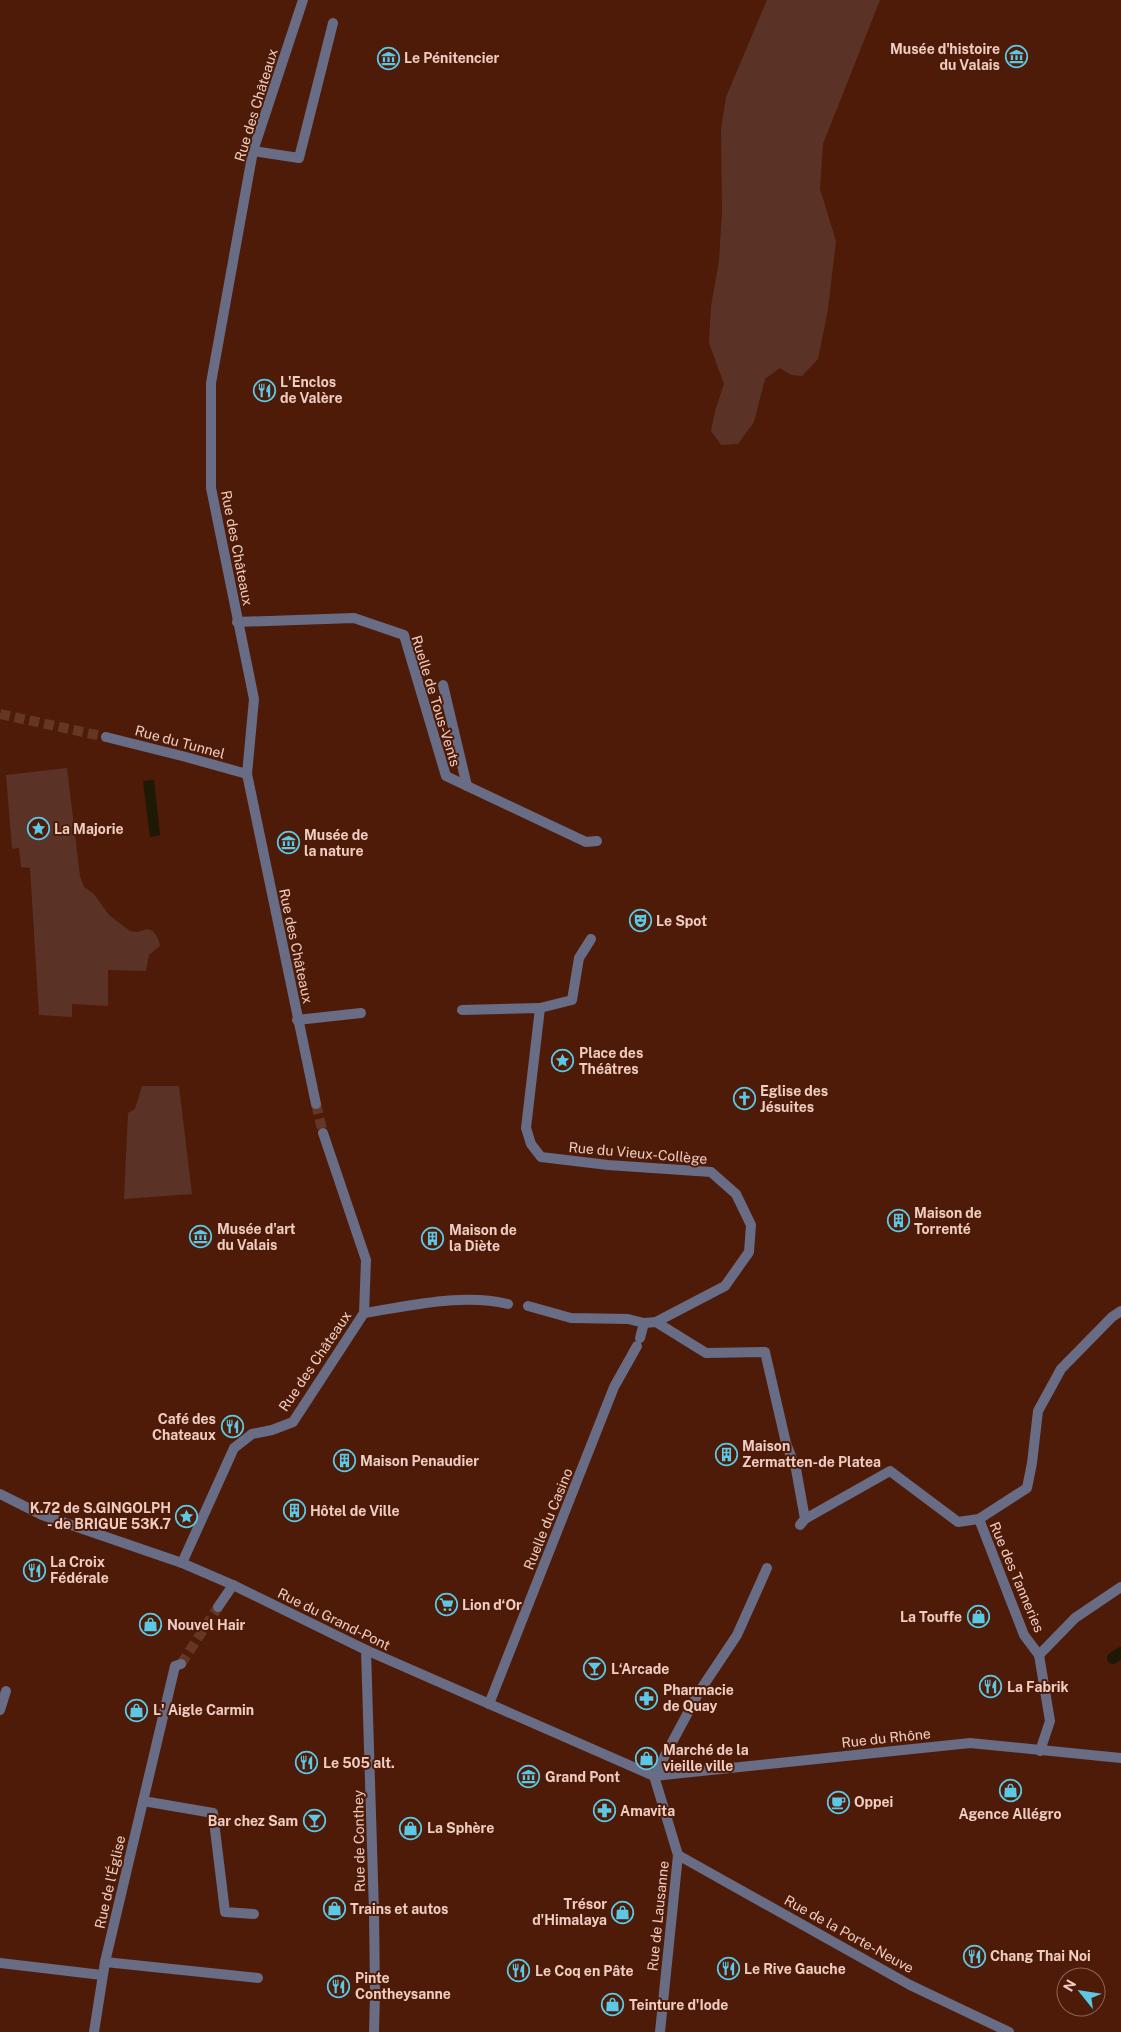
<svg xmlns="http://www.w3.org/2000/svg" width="1121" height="2032" viewBox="0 0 1121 2032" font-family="'Public Sans',sans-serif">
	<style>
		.green { fill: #5a3326 }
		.water { fill: #1d1904 }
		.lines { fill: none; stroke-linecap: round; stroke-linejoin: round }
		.stream { stroke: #1d1904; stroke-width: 12 }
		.pedestrian-tunnel { stroke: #653624; stroke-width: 10; stroke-dasharray: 10 5; stroke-linecap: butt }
		.minor-tunnel { stroke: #653624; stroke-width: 10; stroke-dasharray: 10 5; stroke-linecap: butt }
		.service { stroke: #686c85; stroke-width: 10 }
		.pedestrian { stroke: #686c85; stroke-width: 10 }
		.labels { text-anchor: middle; stroke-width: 4; stroke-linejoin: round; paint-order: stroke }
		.poi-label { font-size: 14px; font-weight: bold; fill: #efcdc2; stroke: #4d1b08; text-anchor: start }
		.street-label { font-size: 14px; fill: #efcdc2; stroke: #4d1b08 }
	</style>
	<rect width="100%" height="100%" fill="#4d1b08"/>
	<g class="green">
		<polygon points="767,0 880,0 823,144 820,189 836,241 828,309 818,359 802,376 791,375 780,368 765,379 754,422 738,444 721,445 711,431 715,411 724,384 709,343 711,306 719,261 722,211 721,129 726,97"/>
		<polygon points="67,768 80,876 84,887 94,894 109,915 130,931 137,932 148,929 153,931 158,938 160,946 149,955 146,971 108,970 108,1006 72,1004 72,1017 39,1015 30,868 21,867 19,848 12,849 6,775"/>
		<polygon points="142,1086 179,1086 192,1194 124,1199 128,1113 135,1109"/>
	</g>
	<polygon class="water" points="154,780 160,835 150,837 143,781"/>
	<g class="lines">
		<polyline class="stream" points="1113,1658 1121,1653"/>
		<polyline class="pedestrian-tunnel" points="181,1664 218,1607"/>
		<g class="minor-tunnel">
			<polyline points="0,714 106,737"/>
			<polyline points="316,1104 323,1133"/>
		</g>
		<g class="service">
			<polyline points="253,151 299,158 333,23"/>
			<polyline points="237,622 354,618 404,635 446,776 586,842 597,841"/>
			<polyline points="443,685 467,786"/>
			<polyline points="540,1008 572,1000 579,958 591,939"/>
			<polyline points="297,1020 361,1013"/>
			<polyline points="656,1322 706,1353 765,1352 786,1443 796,1469 805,1519 800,1525"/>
			<polyline points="640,1338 644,1323"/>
			<polyline points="489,1704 614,1387 637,1346"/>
			<polyline points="654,1776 699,1692 737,1635 767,1568"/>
		</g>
		<g class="pedestrian">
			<polyline points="303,0 253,151 211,383 211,488 254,699 247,774 316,1104"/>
			<polyline points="106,737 186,757 247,774"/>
			<polyline points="462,1010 540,1008 526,1128 531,1144 541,1157 608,1165 711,1172 736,1194 751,1225 749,1252 725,1286 656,1322 644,1323 628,1319 571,1318 528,1306"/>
			<path d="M364,1313c46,-7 98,-20 144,-9"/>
			<polyline points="0,1494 42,1515 182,1563 233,1585 366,1650 654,1776 970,1743 1121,1758"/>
			<polyline points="805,1519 890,1471 958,1522 979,1519 1027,1488 1032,1463 1038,1411 1061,1369 1112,1317 1121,1311"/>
			<polyline points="979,1519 1024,1635 1039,1655 1075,1618 1121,1587"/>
			<polyline points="182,1563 234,1448 252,1434 272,1430 293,1422 364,1313 366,1260 323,1133"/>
			<polyline points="218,1607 233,1585"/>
			<polyline points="366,1650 374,1912 375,1993 374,2032"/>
			<polyline points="1039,1655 1050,1721 1040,1751"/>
			<polyline points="0,1710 6,1691"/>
			<polyline points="654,1776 678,1855 660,2032"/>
			<polyline points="143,1801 213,1813 225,1912 254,1914"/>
			<polyline points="678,1855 910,1985 1009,2032"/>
			<polyline points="105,1962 258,1978"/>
			<polyline points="0,1963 102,1975"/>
			<polyline points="94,2032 105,1962 175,1666 181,1664"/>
		</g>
	</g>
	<defs>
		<symbol id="museum-ring" viewBox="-11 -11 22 22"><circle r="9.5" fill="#4d1b08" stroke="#5bc8e6" stroke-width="1.5"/><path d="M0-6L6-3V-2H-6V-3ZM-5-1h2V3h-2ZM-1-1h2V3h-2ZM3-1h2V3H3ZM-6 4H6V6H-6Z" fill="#5bc8e6"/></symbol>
		<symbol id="restaurant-ring" viewBox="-11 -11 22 22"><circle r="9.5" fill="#4d1b08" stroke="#5bc8e6" stroke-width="1.5"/><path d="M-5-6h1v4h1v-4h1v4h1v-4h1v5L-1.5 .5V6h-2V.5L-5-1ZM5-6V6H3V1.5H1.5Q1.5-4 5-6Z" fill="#5bc8e6"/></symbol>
		<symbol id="sight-ring" viewBox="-11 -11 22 22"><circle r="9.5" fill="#4d1b08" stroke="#5bc8e6" stroke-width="1.5"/><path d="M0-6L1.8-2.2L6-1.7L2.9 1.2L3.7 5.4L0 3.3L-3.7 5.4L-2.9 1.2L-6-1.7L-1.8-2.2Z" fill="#5bc8e6"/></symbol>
		<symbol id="theatre-ring" viewBox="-11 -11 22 22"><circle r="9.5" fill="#4d1b08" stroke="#5bc8e6" stroke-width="1.5"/><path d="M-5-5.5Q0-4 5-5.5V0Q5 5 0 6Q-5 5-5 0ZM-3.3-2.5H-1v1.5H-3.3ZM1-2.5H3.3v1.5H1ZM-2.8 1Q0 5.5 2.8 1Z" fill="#5bc8e6"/></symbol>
		<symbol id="church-ring" viewBox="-11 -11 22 22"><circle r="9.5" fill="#4d1b08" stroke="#5bc8e6" stroke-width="1.5"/><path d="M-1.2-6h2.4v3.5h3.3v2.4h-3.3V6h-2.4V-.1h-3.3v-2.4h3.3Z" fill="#5bc8e6"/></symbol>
		<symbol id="building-ring" viewBox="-11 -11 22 22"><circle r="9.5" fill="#4d1b08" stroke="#5bc8e6" stroke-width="1.5"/><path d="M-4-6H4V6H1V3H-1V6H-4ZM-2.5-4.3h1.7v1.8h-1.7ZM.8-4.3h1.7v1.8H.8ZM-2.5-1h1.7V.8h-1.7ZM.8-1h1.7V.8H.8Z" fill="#5bc8e6"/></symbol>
		<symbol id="supermarket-ring" viewBox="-11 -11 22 22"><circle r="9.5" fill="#4d1b08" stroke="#5bc8e6" stroke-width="1.5"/><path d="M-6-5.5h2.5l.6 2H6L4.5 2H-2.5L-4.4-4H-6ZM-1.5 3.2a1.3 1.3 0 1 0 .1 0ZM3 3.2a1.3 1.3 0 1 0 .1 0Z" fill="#5bc8e6"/></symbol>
		<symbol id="shop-ring" viewBox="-11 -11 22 22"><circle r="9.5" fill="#4d1b08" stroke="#5bc8e6" stroke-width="1.5"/><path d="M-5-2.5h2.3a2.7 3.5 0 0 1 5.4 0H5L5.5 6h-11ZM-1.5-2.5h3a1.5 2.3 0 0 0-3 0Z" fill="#5bc8e6"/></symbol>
		<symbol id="bar-ring" viewBox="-11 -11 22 22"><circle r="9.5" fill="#4d1b08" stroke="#5bc8e6" stroke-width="1.5"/><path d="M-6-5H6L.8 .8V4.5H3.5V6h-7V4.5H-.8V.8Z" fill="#5bc8e6"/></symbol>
		<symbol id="pharmacy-ring" viewBox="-11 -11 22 22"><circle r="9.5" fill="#4d1b08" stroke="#5bc8e6" stroke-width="1.5"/><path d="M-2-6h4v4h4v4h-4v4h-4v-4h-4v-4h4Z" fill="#5bc8e6"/></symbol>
		<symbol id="cafe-ring" viewBox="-11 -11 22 22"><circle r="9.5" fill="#4d1b08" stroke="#5bc8e6" stroke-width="1.5"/><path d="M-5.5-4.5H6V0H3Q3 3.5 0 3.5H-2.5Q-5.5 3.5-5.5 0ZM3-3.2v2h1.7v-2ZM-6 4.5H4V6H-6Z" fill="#5bc8e6"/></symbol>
	</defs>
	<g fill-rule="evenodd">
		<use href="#museum-ring" x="1004" y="44" width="25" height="25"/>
		<use href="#museum-ring" x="376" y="46" width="25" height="25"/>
		<use href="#restaurant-ring" x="252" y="378" width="25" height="25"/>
		<use href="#sight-ring" x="26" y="816" width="25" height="25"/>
		<use href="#museum-ring" x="276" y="830" width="25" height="25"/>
		<use href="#theatre-ring" x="628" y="908" width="25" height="25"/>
		<use href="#sight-ring" x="550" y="1048" width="25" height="25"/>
		<use href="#church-ring" x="732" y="1086" width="25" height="25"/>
		<use href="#building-ring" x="886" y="1208" width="25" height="25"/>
		<use href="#museum-ring" x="188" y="1224" width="25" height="25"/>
		<use href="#building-ring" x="420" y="1226" width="25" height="25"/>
		<use href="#restaurant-ring" x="220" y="1414" width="25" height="25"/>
		<use href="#building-ring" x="714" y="1442" width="25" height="25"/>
		<use href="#building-ring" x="332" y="1448" width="25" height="25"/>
		<use href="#building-ring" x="282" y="1498" width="25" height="25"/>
		<use href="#sight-ring" x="174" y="1504" width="25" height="25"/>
		<use href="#restaurant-ring" x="22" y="1558" width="25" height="25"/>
		<use href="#supermarket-ring" x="434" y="1592" width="25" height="25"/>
		<use href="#shop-ring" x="966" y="1604" width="25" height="25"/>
		<use href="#shop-ring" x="138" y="1612" width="25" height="25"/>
		<use href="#bar-ring" x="582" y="1656" width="25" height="25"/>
		<use href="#restaurant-ring" x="978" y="1674" width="25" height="25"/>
		<use href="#pharmacy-ring" x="634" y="1686" width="25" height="25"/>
		<use href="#shop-ring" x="124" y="1698" width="25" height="25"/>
		<use href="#shop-ring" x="634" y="1746" width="25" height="25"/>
		<use href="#restaurant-ring" x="294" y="1750" width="25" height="25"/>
		<use href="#museum-ring" x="516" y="1764" width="25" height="25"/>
		<use href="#shop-ring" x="998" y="1778" width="25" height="25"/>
		<use href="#cafe-ring" x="826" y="1790" width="25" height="25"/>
		<use href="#pharmacy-ring" x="592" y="1798" width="25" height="25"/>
		<use href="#bar-ring" x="302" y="1808" width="25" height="25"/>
		<use href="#shop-ring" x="398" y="1816" width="25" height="25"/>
		<use href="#shop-ring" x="322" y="1896" width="25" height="25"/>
		<use href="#shop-ring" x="610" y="1900" width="25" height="25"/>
		<use href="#restaurant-ring" x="962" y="1944" width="25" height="25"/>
		<use href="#restaurant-ring" x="716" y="1956" width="25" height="25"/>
		<use href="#restaurant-ring" x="506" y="1958" width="25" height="25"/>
		<use href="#restaurant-ring" x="326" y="1974" width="25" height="25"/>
		<use href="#shop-ring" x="600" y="1992" width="25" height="25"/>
	</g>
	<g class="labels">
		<g class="poi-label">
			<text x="1000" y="54" text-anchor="end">Musée d'histoire<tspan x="1000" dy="16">du Valais</tspan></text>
			<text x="404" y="63">Le Pénitencier</text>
			<text x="280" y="387">L'Enclos<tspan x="280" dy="16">de Valère</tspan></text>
			<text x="54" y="834">La Majorie</text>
			<text x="304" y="840">Musée de<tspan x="304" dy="16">la nature</tspan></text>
			<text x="656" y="926">Le Spot</text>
			<text x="579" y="1058">Place des<tspan x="579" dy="16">Théâtres</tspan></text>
			<text x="760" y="1096">Eglise des<tspan x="760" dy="16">Jésuites</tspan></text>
			<text x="914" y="1218">Maison de<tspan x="914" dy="16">Torrenté</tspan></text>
			<text x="217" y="1234">Musée d'art<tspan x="217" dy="16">du Valais</tspan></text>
			<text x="449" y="1235">Maison de<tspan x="449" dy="16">la Diète</tspan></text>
			<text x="216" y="1424" text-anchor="end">Café des<tspan x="216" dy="16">Chateaux</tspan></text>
			<text x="742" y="1451">Maison<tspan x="742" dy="16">Zermatten-de Platea</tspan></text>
			<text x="360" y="1466">Maison Penaudier</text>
			<text x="171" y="1513" text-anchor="end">K.72 de S.GINGOLPH<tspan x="171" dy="16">- de BRIGUE 53K.7</tspan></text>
			<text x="310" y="1516">Hôtel de Ville</text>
			<text x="50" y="1567">La Croix<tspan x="50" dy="16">Fédérale</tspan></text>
			<text x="462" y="1610">Lion d‘Or</text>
			<text x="962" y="1622" text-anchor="end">La Touffe</text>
			<text x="167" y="1630">Nouvel Hair</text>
			<text x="611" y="1674">L‘Arcade</text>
			<text x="1007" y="1692">La Fabrik</text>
			<text x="663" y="1695">Pharmacie<tspan x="663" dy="16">de Quay</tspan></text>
			<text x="153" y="1715">L' Aigle Carmin</text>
			<text x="663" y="1755">Marché de la<tspan x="663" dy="16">vieille ville</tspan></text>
			<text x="323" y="1768">Le 505 alt.</text>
			<text x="545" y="1782">Grand Pont</text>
			<text x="854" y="1807">Oppei</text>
			<text x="620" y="1816">Amavita</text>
			<text x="1010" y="1819" text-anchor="middle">Agence Allégro</text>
			<text x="298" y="1826" text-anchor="end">Bar chez Sam</text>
			<text x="427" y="1833">La Sphère</text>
			<text x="607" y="1909" text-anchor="end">Trésor<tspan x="607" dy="16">d'Himalaya</tspan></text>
			<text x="350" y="1914">Trains et autos</text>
			<text x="990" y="1961">Chang Thai Noi</text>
			<text x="744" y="1974">Le Rive Gauche</text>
			<text x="535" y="1976">Le Coq en Pâte</text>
			<text x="355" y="1983">Pinte<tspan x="355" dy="16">Contheysanne</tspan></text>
			<text x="629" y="2010">Teinture d'Iode</text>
		</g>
		<g class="street-label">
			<text transform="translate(256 105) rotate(-73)" y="5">Rue des Châteaux</text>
			<text transform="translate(237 548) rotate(79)" y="5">Rue des Châteaux</text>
			<text transform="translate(436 701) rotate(73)" y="5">Ruelle de Tous-Vents</text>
			<text transform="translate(180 742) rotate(15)" y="5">Rue du Tunnel</text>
			<text transform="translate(296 946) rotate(78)" y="5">Rue des Châteaux</text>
			<text transform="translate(638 1153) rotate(5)" y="5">Rue du Vieux-Collège</text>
			<text transform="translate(315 1361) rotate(-56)" y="5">Rue des Châteaux</text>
			<text transform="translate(548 1519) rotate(-68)" y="5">Ruelle du Casino</text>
			<text transform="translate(1017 1577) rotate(67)" y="5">Rue des Tanneries</text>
			<text transform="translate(334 1619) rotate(26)" y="5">Rue du Grand-Pont</text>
			<text transform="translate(886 1738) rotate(-6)" y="5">Rue du Rhône</text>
			<text transform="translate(359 1841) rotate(-91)" y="5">Rue de Conthey</text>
			<text transform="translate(110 1882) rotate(-77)" y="5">Rue de l'Église</text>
			<text transform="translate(658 1916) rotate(-84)" y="5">Rue de Lausanne</text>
			<text transform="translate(849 1934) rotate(29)" y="5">Rue de la Porte-Neuve</text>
		</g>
	</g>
	<g transform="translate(1081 1992) rotate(300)"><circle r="24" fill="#4d1b08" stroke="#8e6252"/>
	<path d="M0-4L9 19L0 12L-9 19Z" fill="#5bc8e6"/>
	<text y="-8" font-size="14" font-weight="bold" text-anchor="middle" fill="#efcdc2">N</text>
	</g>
</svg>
